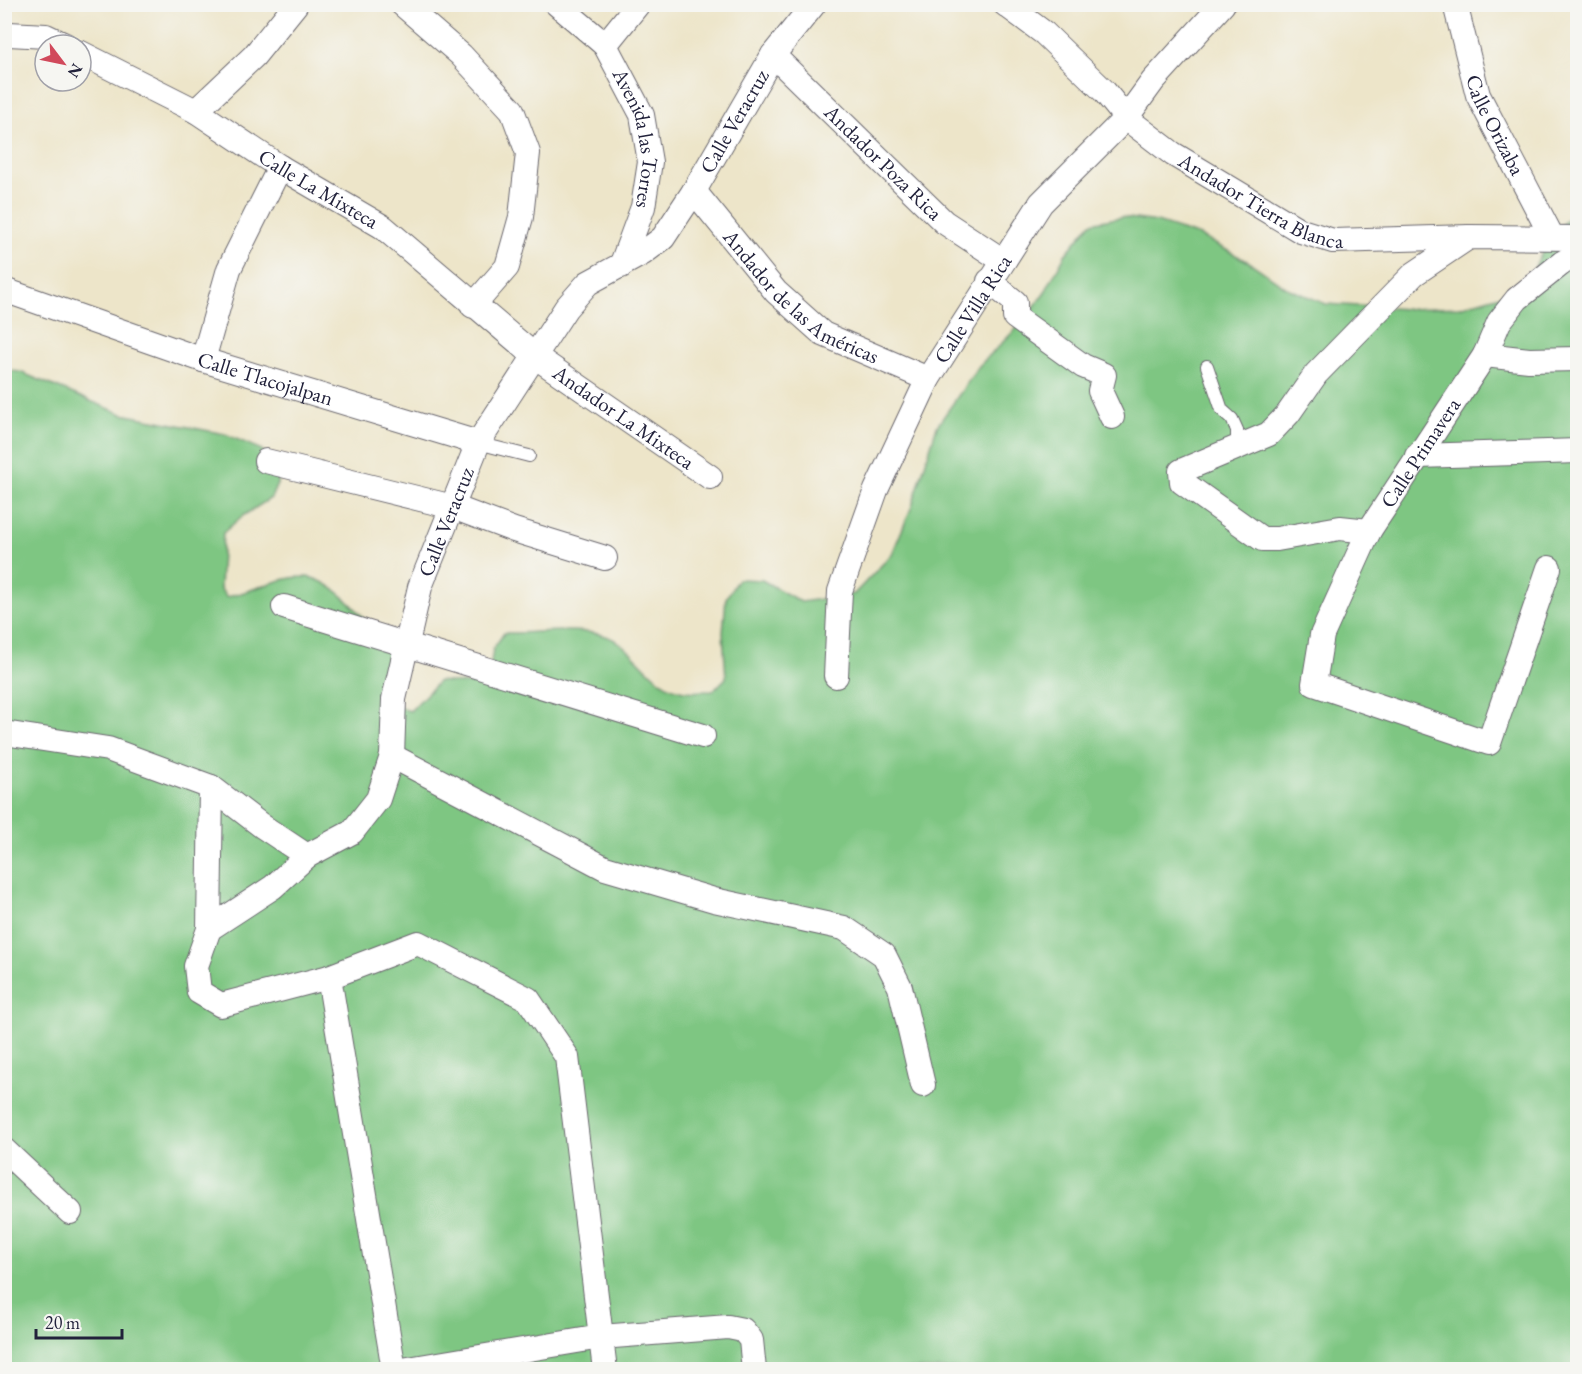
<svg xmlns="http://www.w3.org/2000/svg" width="1582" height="1374" viewBox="0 0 1582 1374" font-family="'EB Garamond',serif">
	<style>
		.green { fill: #7ec682; stroke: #50745e; stroke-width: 1.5 }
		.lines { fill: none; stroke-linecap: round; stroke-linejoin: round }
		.lane-casing { stroke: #69666d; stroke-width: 14 }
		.street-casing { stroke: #69666d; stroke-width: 26 }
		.lane { stroke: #fff; stroke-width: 12 }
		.street { stroke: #fff; stroke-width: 24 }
		.labels { text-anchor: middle; stroke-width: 4.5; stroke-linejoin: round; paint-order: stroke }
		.street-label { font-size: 21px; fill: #22223b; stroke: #f6f6f2 }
	</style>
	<rect width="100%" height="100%" fill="#f6f6f2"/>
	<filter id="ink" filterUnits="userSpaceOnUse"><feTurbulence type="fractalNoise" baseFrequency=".0167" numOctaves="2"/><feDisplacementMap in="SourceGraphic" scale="12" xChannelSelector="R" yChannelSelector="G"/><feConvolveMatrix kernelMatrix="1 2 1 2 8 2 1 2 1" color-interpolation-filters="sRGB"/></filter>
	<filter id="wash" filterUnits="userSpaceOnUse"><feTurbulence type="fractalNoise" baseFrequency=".008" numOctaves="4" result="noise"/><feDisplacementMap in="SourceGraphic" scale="24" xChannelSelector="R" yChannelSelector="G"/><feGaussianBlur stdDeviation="1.35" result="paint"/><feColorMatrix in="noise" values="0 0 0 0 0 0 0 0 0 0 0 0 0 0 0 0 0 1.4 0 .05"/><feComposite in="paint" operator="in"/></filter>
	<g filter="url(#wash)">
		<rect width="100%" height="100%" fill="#ede5c9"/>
		<path class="green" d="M1122,217l35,5 43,14 49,26 38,26 39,16 81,5 52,-2 41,-12 32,-22 17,-34 17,-19 11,1v1148h-1572l-1,-999 16,2 102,42 103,20 37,16 19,25 -10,23 -30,19 -18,16 -3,55 6,9c25,-5 52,-20 77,-20 34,-1 72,56 94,80l-4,47 17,7 29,-30 29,3 21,-9 4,-26 11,-16c33,1 70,-7 102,3 29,10 44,48 74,54 10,3 23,1 33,1l13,-13 -3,-45 3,-35 12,-19 24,1 39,22 53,-8 38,-40 20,-48 25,-80 42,-60 46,-46 21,-30 19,-35 26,-32z"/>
	</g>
	<g filter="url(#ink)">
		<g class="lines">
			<defs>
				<g id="lane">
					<polyline points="1207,366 1222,410 1232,419 1237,430 1237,447"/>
					<polyline points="478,443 529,456"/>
				</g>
				<g id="street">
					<polyline points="402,4 461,55 512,110 528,153 521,217 507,267 473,306"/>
					<path id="s1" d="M557,4l48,41 37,70 8,47 -7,45 -22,59"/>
					<path id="s2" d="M1005,4l39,29 60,58 22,27 47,36 128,77 32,10 136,-4 109,1"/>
					<path id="s3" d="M1455,4l23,91 74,142"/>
					<polyline points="4,36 9,34 46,36 65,45"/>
					<polyline points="605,45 638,4"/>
					<path id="s4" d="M81,53l115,58 84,56 103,60 153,130 174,120"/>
					<path id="s5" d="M773,55l171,167 58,38"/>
					<polyline points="196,111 254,56 296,4"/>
					<path id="s6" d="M694,191l82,101 47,42 105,45"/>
					<polyline points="989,281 1015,302 1015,317 1083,366 1104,375 1100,391 1112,417"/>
					<path id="s7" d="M4,290l199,70 275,83"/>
					<polyline points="1485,355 1529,360 1578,359"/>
					<polyline points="203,360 229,269 280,167"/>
					<polyline points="1417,456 1578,451"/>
					<polyline points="266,461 453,507 514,530 605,558"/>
					<polyline points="1369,531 1340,528 1277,539 1262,539 1182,482 1181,471 1269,434 1288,414 1316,374 1414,274 1469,237"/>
					<path id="s8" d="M1549,568l-60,175 -175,-59 8,-49 47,-104 116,-176 14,-33 18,-23 45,-36 16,-9"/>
					<polyline points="284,607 703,736"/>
					<path id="s9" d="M836,676l4,-85 36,-101 52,-111 113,-176 85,-85 27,-37 70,-77"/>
					<polyline points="4,733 108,749 211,787 262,826 307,856"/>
					<polyline points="392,756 605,868 714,900 844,928 884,955 900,987 923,1085"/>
					<path id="s10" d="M211,787l-2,142 64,-42 34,-31 45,-24 26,-33 14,-43 2,-57 26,-112 58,-144 88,-135 22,-25 55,-30 20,-15 31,-47 79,-136 41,-51"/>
					<polyline points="209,929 196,966 199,992 221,1005 329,977"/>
					<polyline points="4,1150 70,1212"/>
					<polyline points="394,1370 329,977 418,943 528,999 567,1057 605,1370"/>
					<polyline points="402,1370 601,1337 728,1327 743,1330 751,1340 754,1370"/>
				</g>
			</defs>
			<use href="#lane" class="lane-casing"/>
			<use href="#street" class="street-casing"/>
			<use href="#lane" class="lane"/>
			<use href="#street" class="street"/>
		</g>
	</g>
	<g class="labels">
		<g class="street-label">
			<text dy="7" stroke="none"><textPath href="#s10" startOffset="1149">Calle Veracruz</textPath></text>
			<text dy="7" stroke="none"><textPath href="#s3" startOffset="128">Calle Orizaba</textPath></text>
			<text dy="7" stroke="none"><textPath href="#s1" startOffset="164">Avenida las Torres</textPath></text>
			<text dy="7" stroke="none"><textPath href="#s5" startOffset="154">Andador Poza Rica</textPath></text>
			<text dy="7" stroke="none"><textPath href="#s4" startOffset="274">Calle La Mixteca</textPath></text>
			<text dy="7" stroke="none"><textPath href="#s2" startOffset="327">Andador Tierra Blanca</textPath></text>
			<text dy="7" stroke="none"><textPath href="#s6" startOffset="153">Andador de las Américas</textPath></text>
			<text dy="7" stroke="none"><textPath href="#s9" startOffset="398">Calle Villa Rica</textPath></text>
			<text dy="7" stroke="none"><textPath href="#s7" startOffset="276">Calle Tlacojalpan</textPath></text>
			<text dy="7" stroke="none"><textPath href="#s4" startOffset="656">Andador La Mixteca</textPath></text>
			<text dy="7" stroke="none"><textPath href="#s8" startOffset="627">Calle Primavera</textPath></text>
			<text dy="7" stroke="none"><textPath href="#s10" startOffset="645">Calle Veracruz</textPath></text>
		</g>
	</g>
	<rect width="1582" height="1374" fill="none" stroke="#f6f6f2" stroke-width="24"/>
	<g transform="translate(63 63) rotate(122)"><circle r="28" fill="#f6f6f2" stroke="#a1a1a9" stroke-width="1.5"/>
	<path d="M0-4.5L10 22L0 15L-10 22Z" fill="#d1495b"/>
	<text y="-9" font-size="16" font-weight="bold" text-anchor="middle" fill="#22223b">N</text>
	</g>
	<path d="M36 1329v9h86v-9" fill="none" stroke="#22223b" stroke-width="3"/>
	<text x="45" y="1329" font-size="18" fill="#22223b" stroke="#f6f6f2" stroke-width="4.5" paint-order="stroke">20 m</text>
</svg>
